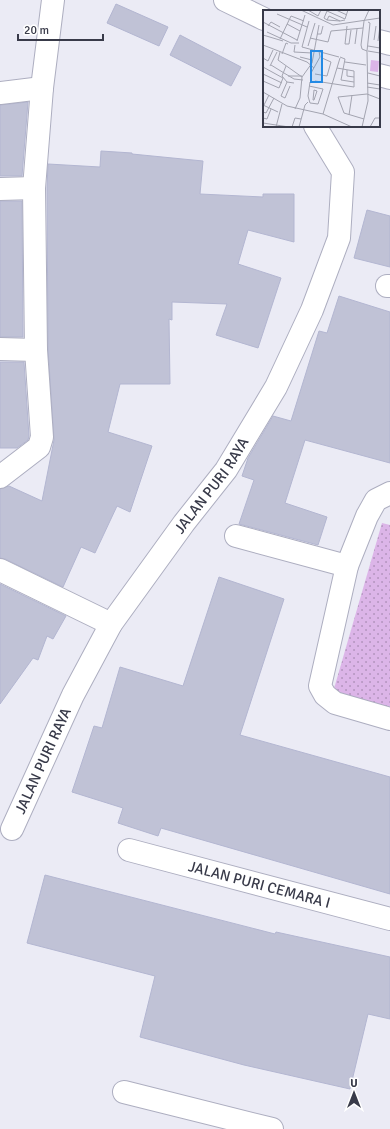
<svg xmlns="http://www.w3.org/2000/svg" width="390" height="1129" viewBox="0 0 390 1129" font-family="Signika,sans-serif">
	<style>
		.park { fill: url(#park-dots) }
		.building { fill: #c0c2d6; stroke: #b3b6d1 }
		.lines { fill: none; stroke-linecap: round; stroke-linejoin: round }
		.street-casing { stroke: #adaec0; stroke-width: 24 }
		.street { stroke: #fff; stroke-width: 22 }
		.labels { text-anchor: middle; stroke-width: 3; stroke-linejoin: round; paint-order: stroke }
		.street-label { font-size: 15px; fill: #383a49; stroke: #fff }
		.inset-road { fill: none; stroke: #a3a4b0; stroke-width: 1 }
		.view { fill: #238ae5; fill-opacity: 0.15; stroke: #238ae5; stroke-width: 2 }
		.inset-edge { fill: none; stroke: #383a49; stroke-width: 2 }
	</style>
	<defs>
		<pattern id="park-dots" width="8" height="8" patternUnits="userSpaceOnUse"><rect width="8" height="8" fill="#dcb5e8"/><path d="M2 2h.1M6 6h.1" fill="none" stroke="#b394be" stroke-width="1.8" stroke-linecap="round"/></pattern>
	</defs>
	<rect width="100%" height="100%" fill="#ebebf5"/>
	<polygon class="park" points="382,523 390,525 390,714 331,699"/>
	<g class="building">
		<polygon points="116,4 168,27 159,46 107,23"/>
		<polygon points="180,35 241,67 231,86 170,55"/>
		<polygon points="28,102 22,176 0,176 0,105"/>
		<polygon points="101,151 132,153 132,154 203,161 200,194 263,197 263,194 294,194 294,242 248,230 238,264 281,278 258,348 216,335 227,304 172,302 172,320 169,319 170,384 120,384 108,432 152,446 130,512 117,506 95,553 81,547 63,587 5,559 0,558 0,489 9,486 42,501 54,440 48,349 47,188 48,164 100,167"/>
		<polygon points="0,201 22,201 23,337 0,337"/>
		<polygon points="367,210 390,216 390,267 354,258"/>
		<polygon points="339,296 390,312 390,463 305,440 285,503 327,517 318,545 239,524 254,480 242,476 248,458 273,416 291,421 319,331 327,333"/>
		<polygon points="0,362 24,362 29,436 28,440 17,448 0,448"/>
		<polygon points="219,577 284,599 240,735 390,777 390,894 161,828 158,836 118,823 123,808 72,792 94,726 102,728 120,667 183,686"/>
		<polygon points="0,584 66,616 53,639 47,636 38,660 33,658 0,704"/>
		<polygon points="45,875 275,934 276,932 390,957 390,1019 368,1014 350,1089 244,1065 140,1037 155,976 27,943"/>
	</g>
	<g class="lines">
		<defs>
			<g id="street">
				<polyline points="225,0 264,19"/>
				<polyline points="379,41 390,44"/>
				<polyline points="379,75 390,78"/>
				<polyline points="0,93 42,88"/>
				<polyline points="0,189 34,188"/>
				<polyline points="387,286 390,286"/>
				<polyline points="0,349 36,350"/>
				<polyline points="0,477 39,447 42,437 36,350 34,188 42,88 53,0"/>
				<polyline points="390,493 376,500 367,516 347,566 320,686 325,695 335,703 390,719"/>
				<polyline points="236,536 347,566"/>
				<polyline points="0,570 111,624"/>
				<path id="s1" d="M12,829l61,-134 38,-71 73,-101 42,-53 50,-83 36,-77 27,-72 4,-66 -28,-46"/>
				<path id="s2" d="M129,850l261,69"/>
				<polyline points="124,1092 272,1129"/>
			</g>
		</defs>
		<use href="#street" class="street-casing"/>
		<use href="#street" class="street"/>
	</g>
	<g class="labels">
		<g class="street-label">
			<text dy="5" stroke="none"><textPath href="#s1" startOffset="399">JALAN PURI RAYA</textPath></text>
			<text dy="5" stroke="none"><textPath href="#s1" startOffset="75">JALAN PURI RAYA</textPath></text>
			<text dy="5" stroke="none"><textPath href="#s2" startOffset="135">JALAN PURI CEMARA I</textPath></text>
		</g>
	</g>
	<g transform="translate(263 10)">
		<rect width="117" height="117" fill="#ebebf5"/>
		<path d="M108,50l8,1 -1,11 -8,-1z" fill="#dcb5e8"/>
		<path class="inset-road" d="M38,0l32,15 47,-7M45,0l10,6 3,-6M73,0l11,5M14,4l30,13M64,10l-3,-2 3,-7 18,8 3,-9M46,11l-7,26 37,10M77,11l-13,-1 2,-4 11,5 5,-1M0,12l34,18M24,14l13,7M5,16l3,-4 9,5M84,16l-2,18h4l2,-14M4,22l24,11h8M54,24h4l2,-8M0,25l20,6M47,28l18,4 3,-11 32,-3M17,29l11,-23 13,5M111,30l2,-14M34,31l8,-26M115,31l2,-15M92,34l2,-15M0,35l44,17 7,6M32,35l-1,7 18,1M45,36l7,-23M105,36l12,2M104,41l3,-28 -2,-1M104,41l-5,-2 -1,-4 3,-24 5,-11M105,41l12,2M17,42l-2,8 24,17 -2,21 -5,11M19,44l4,-11 2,1M37,47l12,3M77,47l5,2 -4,21 13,2M0,48l5,3 5,-11M82,52l21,3M8,55l13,8M7,56l7,-14M23,56l-4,10 5,6 7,1M0,57l20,11 -4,10 -16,-7M84,60v6l7,1M21,63l10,6 9,1M48,63l9,-16 -1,-6M105,63l12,3M0,64l19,9M52,64l12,2 4,-14 -9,-4M25,66h14M39,67l10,-14 7,-38M52,71l39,6v-16l-17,-3M24,72l-6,14 4,2 5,-12M104,73l13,2M46,76l14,3 -5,15 -8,-1 -2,-7 2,-14M104,77l13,2M51,80l3,1 -3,9h-1zM0,82l24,14 36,8 29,13M0,95l15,7M0,97l6,-12M0,102l3,1 8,-15M60,104l17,-56M86,105l3,-20M0,108l4,1 4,-10M101,109l-20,-6 -6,-16 29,-3 13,5M0,113l26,4M13,117l6,-23M29,117l3,-9 6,1M36,117l6,-22 3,-3M99,117l6,-26 -1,-50M107,117l5,-9h5"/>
		<path class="view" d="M48,41h11v31h-11z"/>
		<rect width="117" height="117" class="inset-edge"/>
	</g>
	<g transform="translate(354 1093)" stroke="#ffffff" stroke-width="3" paint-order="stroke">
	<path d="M0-3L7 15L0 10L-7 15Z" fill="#383a49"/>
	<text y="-6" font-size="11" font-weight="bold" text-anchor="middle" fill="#383a49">U</text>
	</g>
	<path d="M18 34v6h85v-6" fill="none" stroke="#383a49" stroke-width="2"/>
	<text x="24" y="34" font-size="12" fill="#383a49" stroke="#ffffff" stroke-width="3" paint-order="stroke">20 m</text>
</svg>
